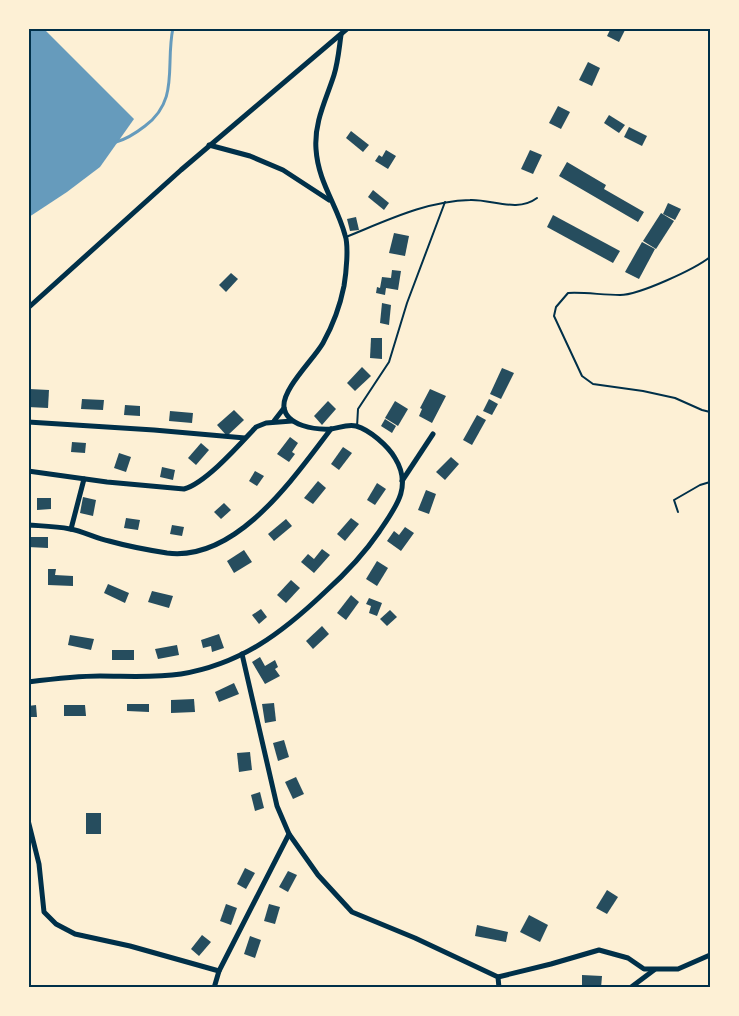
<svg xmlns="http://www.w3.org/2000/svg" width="739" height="1016" viewBox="0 0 739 1016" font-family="'Asap Condensed',sans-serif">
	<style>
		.water { fill: #669bbc }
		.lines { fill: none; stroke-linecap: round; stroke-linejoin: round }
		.stream { stroke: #669bbc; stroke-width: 3 }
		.building { fill: #264d5e }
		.service { stroke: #003049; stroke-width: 2 }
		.minor { stroke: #003049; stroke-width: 5 }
		.neatline { fill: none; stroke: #003049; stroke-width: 2 }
	</style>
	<rect width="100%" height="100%" fill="#fdf0d5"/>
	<polygon class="water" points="29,28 44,29 134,119 100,167 67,192 29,217"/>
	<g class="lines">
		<path class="stream" d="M116,142c11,-3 20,-9 29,-16 35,-26 20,-61 28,-98"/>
	</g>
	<g class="building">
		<polygon points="611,28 626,28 619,42 607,36"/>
		<polygon points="588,62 600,68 592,86 579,80"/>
		<polygon points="558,106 570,112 561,129 549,123"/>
		<polygon points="609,115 625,125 619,133 604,123"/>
		<polygon points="629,127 647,136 642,146 624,137"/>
		<polygon points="351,131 369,145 363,152 346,138"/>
		<polygon points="386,150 396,156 388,169 375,161 379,155 382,157"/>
		<polygon points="530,150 542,155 533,174 521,169"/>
		<polygon points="567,162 606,185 604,189 644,212 638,222 559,176"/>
		<polygon points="373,190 389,203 384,210 368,197"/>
		<polygon points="668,203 681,209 675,220 663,214"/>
		<polygon points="661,213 674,221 656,249 643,241"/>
		<polygon points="553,215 620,251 613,263 547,227"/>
		<polygon points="356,217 359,230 350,231 347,219"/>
		<polygon points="394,233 409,236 405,256 389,253"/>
		<polygon points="642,242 655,249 639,279 625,272"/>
		<polygon points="392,270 401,271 398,290 386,288 385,295 376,293 377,287 380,288 382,277 391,278"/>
		<polygon points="231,273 238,279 226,292 219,285"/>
		<polygon points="382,303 391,305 389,325 380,323"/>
		<polygon points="371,338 382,338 382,359 370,358"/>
		<polygon points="362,367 371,376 355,391 347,383"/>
		<polygon points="502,368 514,373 501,399 490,394"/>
		<polygon points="29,389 49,390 48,408 28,407"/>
		<polygon points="430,389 446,396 432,423 419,416 422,409 420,408"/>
		<polygon points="82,399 104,400 103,410 81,409"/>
		<polygon points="489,399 498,404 492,415 483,411"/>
		<polygon points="328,401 336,409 322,425 314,416"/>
		<polygon points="395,401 408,409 398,426 385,418"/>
		<polygon points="125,405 140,406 140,416 124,415"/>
		<polygon points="234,410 244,420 227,436 217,425"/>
		<polygon points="170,411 193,413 192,423 169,421"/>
		<polygon points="477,415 486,420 472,445 463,440"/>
		<polygon points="385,419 396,426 392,433 381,426"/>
		<polygon points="290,437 298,443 292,452 295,454 289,462 277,454"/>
		<polygon points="72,442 86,443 85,453 71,452"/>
		<polygon points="201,443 209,450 196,465 188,458"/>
		<polygon points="343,447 352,453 339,470 331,464"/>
		<polygon points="119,453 131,457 126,472 114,468"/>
		<polygon points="451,457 459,464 445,480 436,472"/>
		<polygon points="162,467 175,470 173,480 160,477"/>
		<polygon points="255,471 264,476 257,486 249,481"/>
		<polygon points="318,481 326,488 313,504 304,498"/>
		<polygon points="377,483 386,489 375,505 367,500"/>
		<polygon points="426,490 436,494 429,514 418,510"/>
		<polygon points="83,497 96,500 93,516 80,513"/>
		<polygon points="37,498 51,498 51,509 37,510"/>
		<polygon points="224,503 231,510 221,519 214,512"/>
		<polygon points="126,518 140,520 138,530 124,528"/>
		<polygon points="351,518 359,524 345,541 337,534"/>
		<polygon points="286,519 292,526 274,541 268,534"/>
		<polygon points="172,525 184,527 182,536 170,534"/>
		<polygon points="405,527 414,533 401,551 387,541 394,531 399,535"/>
		<polygon points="28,537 48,537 48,548 28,547"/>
		<polygon points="322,549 330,555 314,573 301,562 308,554 314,559"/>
		<polygon points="244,550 252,562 234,573 227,561"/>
		<polygon points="377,561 388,568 377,586 366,579"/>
		<polygon points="48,569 56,569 55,575 73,576 73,586 48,585"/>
		<polygon points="291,580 300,588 286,603 277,595"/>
		<polygon points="108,584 129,593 125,603 104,593"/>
		<polygon points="152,591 173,596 169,608 148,602"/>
		<polygon points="351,595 359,602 346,620 337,613"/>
		<polygon points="369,598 382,603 377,616 369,613 371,606 366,604"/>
		<polygon points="261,609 267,617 259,624 252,615"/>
		<polygon points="390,610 397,617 387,626 380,619"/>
		<polygon points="322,626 329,634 313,649 306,641"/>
		<polygon points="219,634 224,648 212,652 211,646 203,648 201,640"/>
		<polygon points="70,635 94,639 91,650 68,645"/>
		<polygon points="177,645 179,655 158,659 155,649"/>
		<rect x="112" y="650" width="22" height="10"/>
		<polygon points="260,657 265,666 275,660 278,667 275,669 280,676 265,684 252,662"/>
		<polygon points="234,683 239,694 219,702 215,692"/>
		<polygon points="194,699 195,712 171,713 171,700"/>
		<polygon points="274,703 276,721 265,723 262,704"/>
		<polygon points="127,704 149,704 149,712 127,711"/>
		<polygon points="36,705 37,717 28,717 28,706"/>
		<polygon points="64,705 85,705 86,716 64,716"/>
		<polygon points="284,740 289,757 278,761 273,743"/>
		<polygon points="250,752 252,770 239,772 237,753"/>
		<polygon points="296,777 304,794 293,799 285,782"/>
		<polygon points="260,792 264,808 255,811 251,795"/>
		<rect x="86" y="813" width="15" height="21"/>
		<polygon points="245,868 255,873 246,889 237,884"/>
		<polygon points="288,871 297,875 288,892 279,887"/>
		<polygon points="607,890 618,897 607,914 596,908"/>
		<polygon points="226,904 237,908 231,925 220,921"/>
		<polygon points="269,904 280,907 275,924 264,921"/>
		<polygon points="529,915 548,925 540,942 520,932"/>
		<polygon points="477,925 508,932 506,942 475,936"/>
		<polygon points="202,935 211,942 199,956 191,949"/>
		<polygon points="250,936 261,940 255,958 244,954"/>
		<polygon points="582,975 602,976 601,988 582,988"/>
	</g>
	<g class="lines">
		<g class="service">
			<path d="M346,237c40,-16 80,-36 124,-37 22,-1 47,13 67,-2"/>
			<path d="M710,257c-15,12 -71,38 -90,38 -18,0 -35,-3 -52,-2l-12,14 -2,9 28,60 11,8 50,7 32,7 27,12 8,2"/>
			<polyline points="357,427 358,409 389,362 407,303 445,202"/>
			<polyline points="678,512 674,500 700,485 710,482"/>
		</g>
		<g class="minor">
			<polyline points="209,145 250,156 283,170 329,200"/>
			<polyline points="28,308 181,170 348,28"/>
			<polyline points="274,421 284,408"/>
			<polyline points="28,422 154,430 245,438"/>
			<path d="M28,471l79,11 77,7c22,-6 56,-45 72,-62l10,-4 26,-2"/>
			<polyline points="402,481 433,434"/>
			<path d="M28,525c14,1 28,1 42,4 13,2 25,9 39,12 18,5 39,9 58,12 70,9 127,-76 164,-124"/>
			<polyline points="71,529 84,479"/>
			<path d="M28,682c24,-3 48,-6 72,-6 27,0 54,2 81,-2 60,-10 101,-41 144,-82 20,-18 39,-38 54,-60 16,-24 34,-45 16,-74 -7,-12 -25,-28 -39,-32 -9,-2 -17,2 -25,3 -15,1 -45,-3 -47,-22 -2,-18 30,-48 39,-64 10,-18 17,-37 21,-57 2,-12 5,-40 1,-51 -8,-30 -27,-53 -29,-86 -2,-27 10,-49 18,-74 4,-13 5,-26 7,-40"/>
			<polyline points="28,820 39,864 44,912 56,924 75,934 130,946 219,971"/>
			<polyline points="289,834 318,875 352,912 415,938 498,977 499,988"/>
			<polyline points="498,977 551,964 599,950 628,958 644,969 678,969 710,955"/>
			<polyline points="214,988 219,971 289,834 277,806 242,654"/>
			<polyline points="630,988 654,970"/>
		</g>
	</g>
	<rect width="739" height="1016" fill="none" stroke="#fdf0d5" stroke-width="60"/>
	<rect x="30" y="30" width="679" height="956" class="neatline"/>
</svg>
